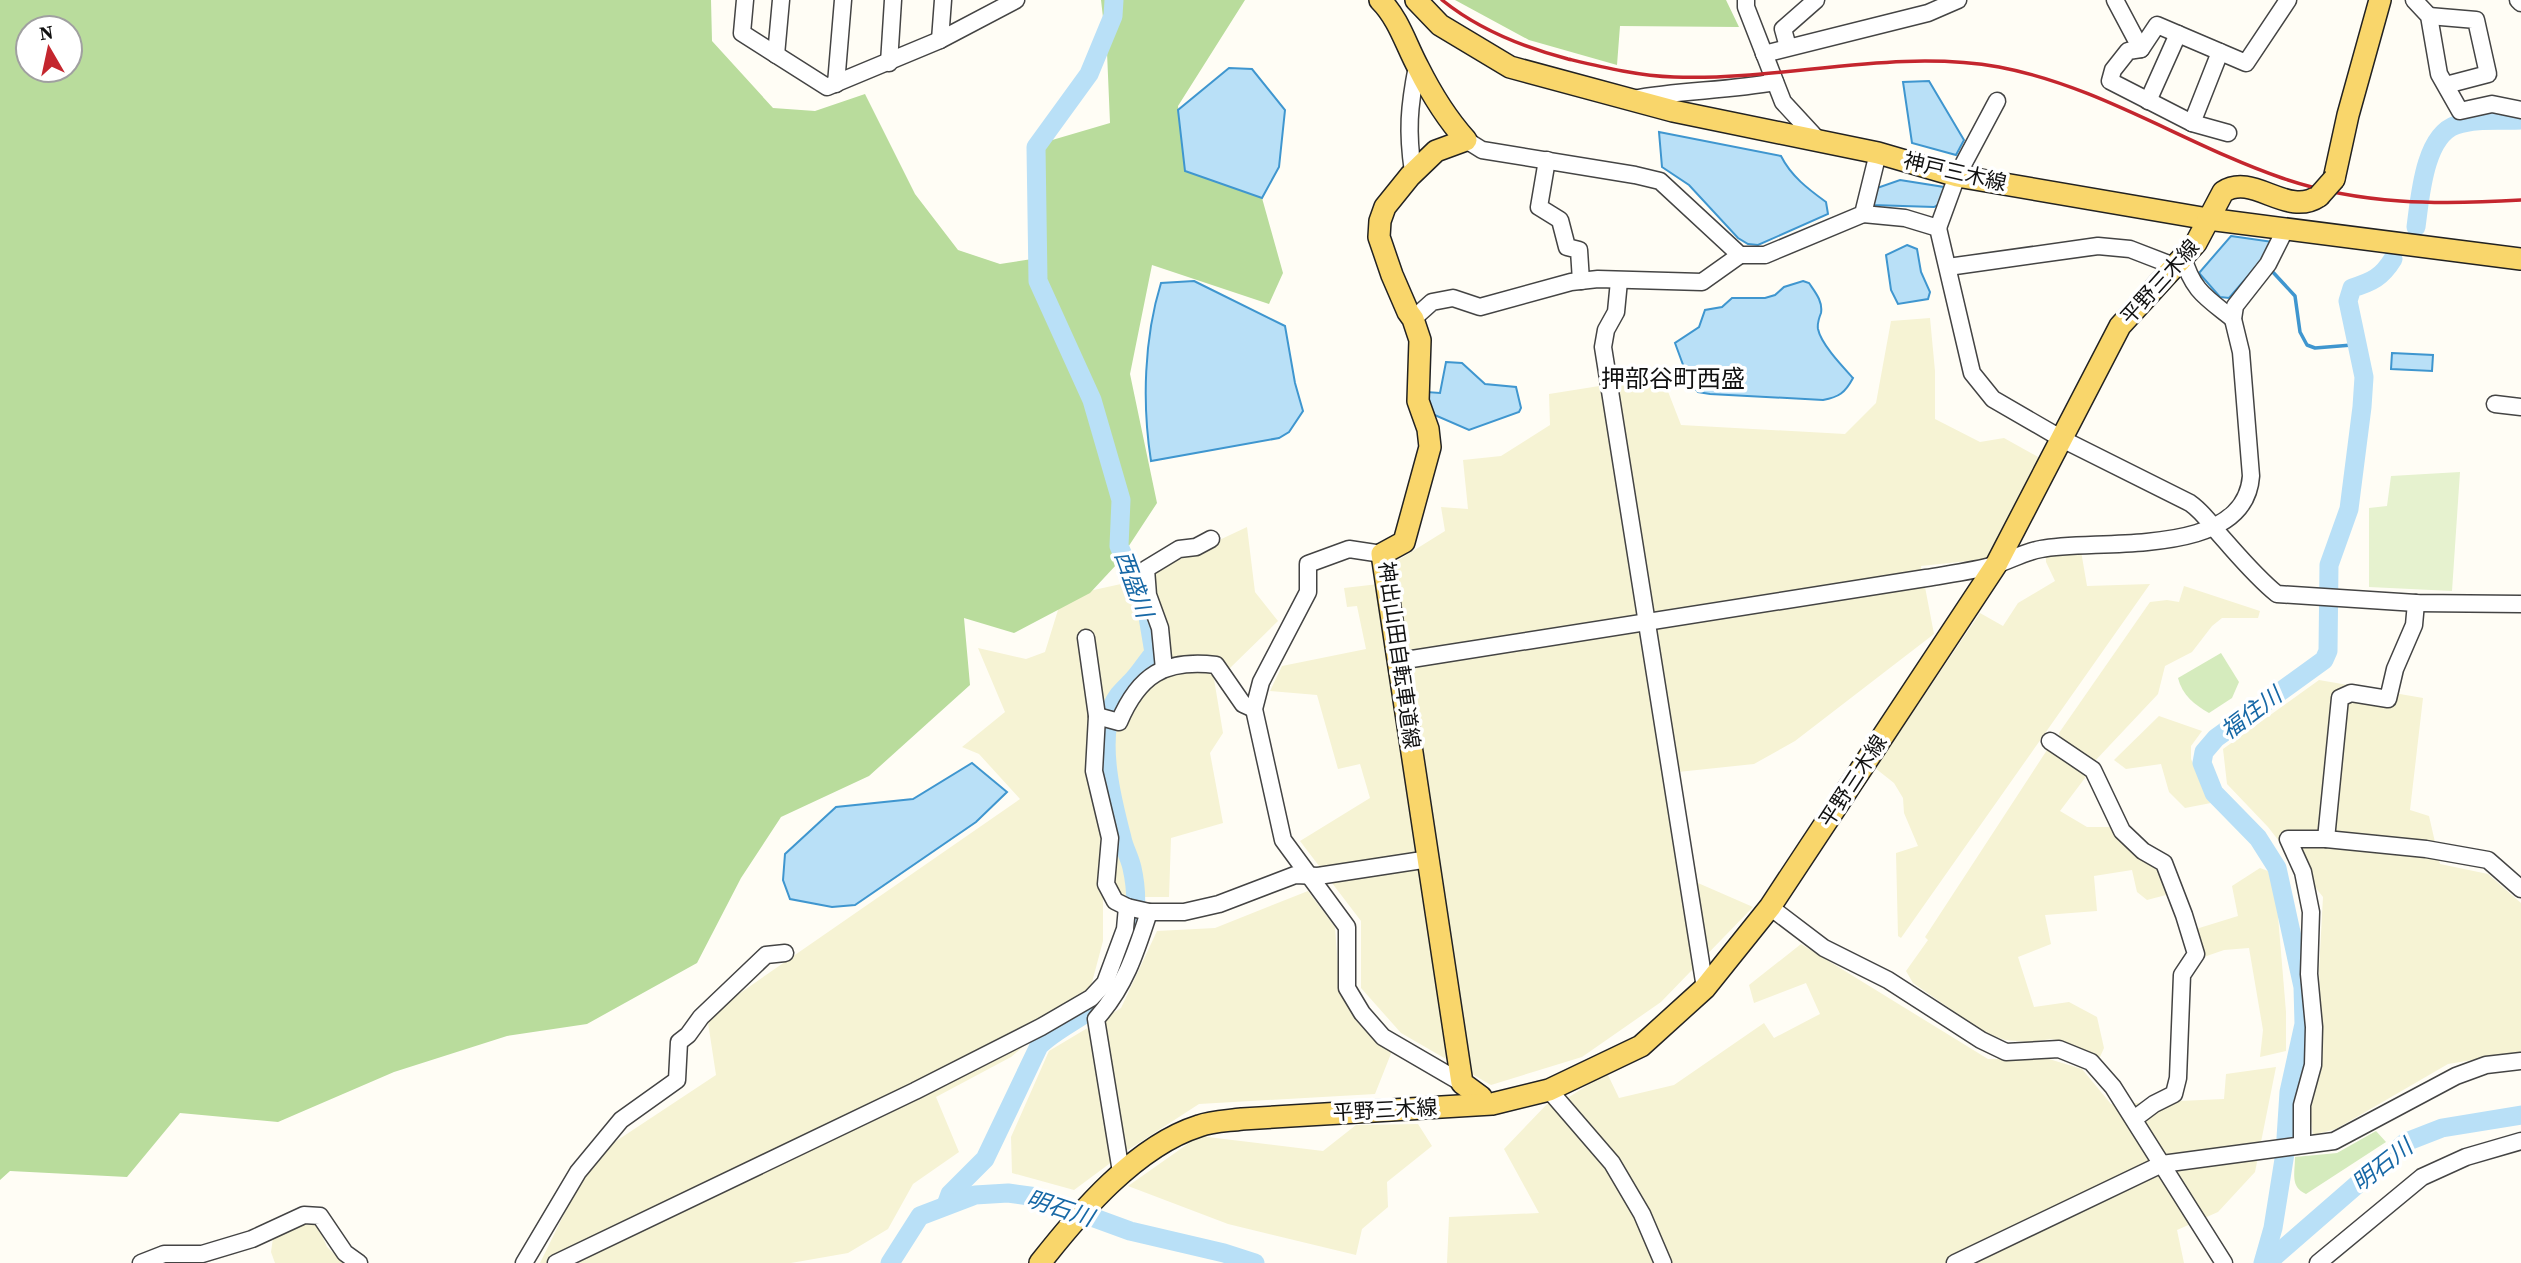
<svg xmlns="http://www.w3.org/2000/svg" width="2521" height="1263" viewBox="0 0 2521 1263" font-family="'Source Serif 4','Noto Sans JP',serif">
	<style>
		.farmland { fill: #f6f3d4 }
		.green { fill: #d5ebbd }
		.forest { fill: #b9dc9c; fill-rule: evenodd }
		.pitch { fill: #e6f2cf }
		.water { fill: #b9e0f7; stroke: #3f96cf; stroke-width: 2 }
		.lines { fill: none; stroke-linecap: round; stroke-linejoin: round }
		.stream { stroke: #3f96cf; stroke-width: 3.5 }
		.river { stroke: #b9e0f7; stroke-width: 19 }
		.minor-casing { stroke: #444; stroke-width: 19 }
		.major-casing { stroke: #222; stroke-width: 24 }
		.minor { stroke: #fff; stroke-width: 16 }
		.major { stroke: #f9d66b; stroke-width: 21 }
		.rail { stroke: #c4262e; stroke-width: 3.5 }
		.major-bridge-casing { stroke: #222; stroke-width: 24; stroke-linecap: butt }
		.major-bridge { stroke: #f9d66b; stroke-width: 21 }
		.labels { text-anchor: middle; stroke-width: 7; stroke-linejoin: round; paint-order: stroke }
		.street-label { font-size: 21px; fill: #111; stroke: #fff }
		.water-label { font-size: 23px; font-style: italic; fill: #1768a6; stroke: #fff }
		.quarter-label { font-size: 24px; fill: #111; stroke: #fff }
	</style>
	<rect width="100%" height="100%" fill="#fffdf5"/>
	<g class="farmland">
		<polygon points="1930,318 1935,371 1935,419 1980,442 2004,438 2040,458 1987,559 1921,566 1934,634 1795,741 1754,764 1678,772 1698,883 1753,907 1661,1002 1582,1057 1491,1085 1401,1033 1361,988 1361,921 1300,841 1370,798 1360,764 1338,769 1317,695 1270,691 1282,666 1366,649 1357,606 1347,607 1344,588 1396,582 1392,564 1445,531 1441,507 1468,509 1463,460 1501,456 1550,425 1549,394 1662,376 1681,425 1845,434 1876,403 1891,321"/>
		<polygon points="1247,527 1255,592 1278,621 1230,668 1210,655 1223,733 1210,753 1223,823 1171,838 1169,897 1103,897 1103,941 1090,990 1011,1057 936,1097 959,1152 913,1184 888,1229 848,1253 791,1263 540,1263 592,1157 716,1075 707,1016 1020,799 979,754 962,747 1005,712 978,648 1026,659 1045,652 1062,597 1130,582"/>
		<polygon points="2081,551 2087,586 2150,584 1901,938 1898,936 1896,853 1918,846 1904,813 1903,798 1894,783 1875,768 1980,613 2003,626 2018,603 2055,581 2046,562 2046,552"/>
		<polygon points="2184,586 2260,611 2258,618 2222,618 2212,626 2192,652 2165,666 2158,694 2093,763 2060,742 2059,733 2150,602 2167,600 2179,602"/>
		<polygon points="2319,680 2423,698 2410,810 2429,816 2440,864 2488,874 2521,903 2521,1052 2448,1064 2336,1129 2313,1135 2309,1107 2322,1067 2319,970 2323,897 2268,827 2227,784 2223,749"/>
		<polygon points="2159,716 2202,731 2191,746 2191,759 2211,803 2185,808 2169,792 2161,764 2126,769 2114,760"/>
		<polygon points="2057,749 2088,774 2060,811 2087,827 2111,827 2130,849 2161,867 2167,892 2166,895 2147,900 2137,892 2132,870 2094,876 2097,911 2045,915 2051,944 2018,957 2034,1007 2069,1002 2097,1017 2104,1048 2100,1057 2052,1039 2028,1042 2005,1040 1985,1033 1913,983 1906,971 1928,940 1925,937 2047,750"/>
		<polygon points="2260,868 2268,871 2276,892 2286,1012 2286,1051 2260,1057 2263,1030 2249,948 2224,950 2201,958 2196,929 2238,916 2232,886"/>
		<polygon points="1308,891 1335,927 1340,995 1392,1051 1375,1094 1199,1104 1128,1150 1074,1190 1012,1173 1011,1137 1049,1051 1121,1008 1157,931 1215,928"/>
		<polygon points="1801,944 1988,1059 2049,1059 2082,1069 2111,1104 2224,1099 2226,1074 2276,1067 2255,1172 2218,1212 2177,1230 2184,1263 1447,1263 1449,1217 1539,1213 1504,1149 1549,1102 1569,1097 1607,1073 1619,1098 1674,1085 1764,1023 1774,1038 1820,1014 1806,983 1754,1003 1749,985"/>
		<polygon points="1418,1124 1432,1146 1387,1182 1388,1207 1362,1229 1356,1255 1228,1224 1128,1186 1199,1136 1323,1151 1356,1125"/>
		<polygon points="316,1221 327,1247 344,1263 275,1263 271,1252 273,1238 292,1224"/>
	</g>
	<g class="green">
		<path d="M2221,653l18,29 -7,16 -23,15c-14,-8 -27,-18 -31,-35z"/>
		<path d="M2376,1131l10,11 -80,52c-16,-7 -11,-21 -11,-37l42,-4z"/>
	</g>
	<g class="forest">
		<path d="M0,0h711l1,41 61,67 42,3 50,-17 50,100 43,56 42,14 32,-5 10,-116 68,-20 -3,-71 -6,-52h144l-67,106 7,64 77,28 21,75 -14,31 -117,-39 -22,109 27,129 -40,61 -27,29 -76,40 -50,-15 6,67 -101,91 -88,41 -40,61 -44,85 -110,61 -80,12 -113,36 -116,50 -98,-9 -53,64 -117,-6 -10,9zM28,28h42v42h-42z"/>
		<polygon points="1455,0 1726,0 1739,27 1620,26 1617,65 1529,40"/>
	</g>
	<polygon class="pitch" points="2460,472 2452,591 2369,587 2369,508 2387,506 2391,476"/>
	<g class="water">
		<polygon points="1229,68 1252,69 1285,110 1279,167 1262,198 1185,171 1178,110"/>
		<polygon points="1929,81 1964,140 1956,155 1912,143 1903,82"/>
		<path d="M1659,132l122,24c10,20 27,33 45,46l2,12 -70,31 -10,-1 -10,-6 -49,-53 -27,-18z"/>
		<polygon points="1900,180 1944,187 1947,192 1943,202 1934,207 1872,205 1877,188"/>
		<polygon points="2231,236 2273,242 2262,260 2229,298 2220,297 2199,273"/>
		<polygon points="1907,245 1917,249 1921,272 1930,292 1928,299 1898,304 1891,290 1886,255"/>
		<path d="M1194,281l91,45 10,57 8,28 -14,21 -10,6 -128,23c-9,-57 -7,-123 10,-178z"/>
		<path d="M1803,281l6,2c6,9 14,18 12,30 -2,5 -4,10 -3,16 3,15 24,37 35,49 -8,15 -14,19 -30,22l-113,-6 -12,-2 -9,-11 -14,-38 24,-16 6,-17 17,-3 10,-9h33l10,-3 9,-8z"/>
		<polygon points="2392,353 2433,355 2432,371 2391,369"/>
		<polygon points="1446,362 1462,363 1485,384 1516,387 1521,408 1519,412 1469,430 1430,413 1427,392 1440,393"/>
		<polygon points="972,763 1007,792 976,822 855,905 832,907 790,899 783,880 785,854 836,807 913,799"/>
	</g>
	<g class="lines">
		<polyline class="stream" points="2270,269 2295,296 2300,332 2307,345 2315,348 2352,345 2361,356"/>
		<g class="river">
			<path d="M2416,227c4,-29 8,-91 40,-102 20,-7 44,-4 65,-5"/>
			<path d="M946,1205l4,-11 35,-35 54,-113c22,-22 57,-32 74,-59 20,-35 28,-80 19,-119 -2,-10 -8,-20 -10,-30 -10,-38 -24,-93 -10,-131 4,-11 11,-17 19,-25 9,-9 15,-20 23,-29l-7,-42 -28,-65 2,-46 -29,-100 -54,-119 -2,-134 53,-73 24,-58 1,-16"/>
			<polyline points="890,1263 920,1216 975,1195 1008,1193 1037,1197 1130,1231 1224,1253 1255,1263"/>
			<path d="M2263,1263l10,-35 12,-75 4,-61 15,-68 -1,-37 -26,-119 -19,-30 -44,-45 -12,-30 2,-11 12,-14 108,-78 4,-9 1,-86 20,-56 13,-102 2,-30 -16,-76 4,-13c20,-6 30,-11 41,-29"/>
			<polyline points="2267,1263 2406,1142 2442,1128 2521,1115"/>
		</g>
		<defs>
			<g id="minor">
				<polyline points="745,0 742,33 827,87 940,40 1016,0"/>
				<polyline points="1746,0 1746,7 1783,102 1819,141"/>
				<polyline points="2115,0 2141,49"/>
				<polyline points="2414,0 2429,16 2439,74 2460,111 2492,104 2521,110"/>
				<polyline points="2518,0 2521,3"/>
				<polyline points="2429,16 2476,20 2488,74 2446,85"/>
				<polyline points="940,40 943,0"/>
				<polyline points="1788,47 1783,29 1816,0"/>
				<polyline points="1764,54 1928,13 1958,0"/>
				<polyline points="776,55 781,0"/>
				<polyline points="889,63 893,0"/>
				<polyline points="836,84 843,0"/>
				<path d="M1633,99c47,-9 95,-8 142,-17"/>
				<polyline points="2148,101 2178,34"/>
				<polyline points="2192,123 2220,52"/>
				<polyline points="2228,133 2192,123 2110,81 2113,70 2128,51 2141,49 2157,25 2246,63 2288,0"/>
				<polyline points="1466,140 1482,150 1635,175 1660,181 1740,255 1765,255 1863,214 1878,153"/>
				<polyline points="1547,160 1539,207 1560,220 1567,247 1579,250 1581,281"/>
				<path d="M1413,172c-6,-41 -4,-65 4,-106"/>
				<path d="M1863,214l42,4 33,10 34,145 21,26 69,40 128,64c13,9 20,20 30,32 18,20 35,41 57,59l139,9 105,1"/>
				<polyline points="1938,228 1957,176 1997,101"/>
				<path d="M2183,256c9,35 24,42 50,63"/>
				<polyline points="1948,267 2098,246 2130,249 2174,266"/>
				<polyline points="1619,281 1616,312 1606,330 1603,347 1705,988"/>
				<polyline points="1413,319 1432,302 1453,298 1480,307 1571,282 1598,279 1702,282 1740,255"/>
				<polyline points="2495,404 2521,407"/>
				<polyline points="1382,554 1349,549 1308,564 1308,592 1261,682 1254,709 1283,840 1347,927 1347,988 1362,1013 1383,1037 1462,1083"/>
				<polyline points="1086,638 1097,716 1094,771 1110,838 1106,884 1115,901 1127,907 1149,912 1184,912 1219,904 1295,875 1318,876 1429,859"/>
				<path d="M1399,661l527,-83c23,-4 47,-7 69,-13 16,-5 29,-13 46,-16 56,-11 204,11 210,-73l-10,-124 -8,-33 2,-13 33,-42 18,-36"/>
				<polyline points="1164,669 1160,628 1148,595 1146,569 1179,549 1196,547 1211,539"/>
				<path d="M1097,716l22,6c20,-47 45,-63 97,-57l27,39 11,5"/>
				<polyline points="2050,741 2093,770 2122,831 2143,851 2164,863 2184,915 2196,954 2182,975 2178,1078 2174,1094 2154,1104 2134,1119"/>
				<polyline points="2326,839 2340,698 2351,693 2388,699 2395,669 2414,625 2416,603"/>
				<polyline points="1770,907 1824,948 1888,980 1981,1040 2006,1052 2059,1049 2091,1062 2113,1087 2224,1263"/>
				<polyline points="1549,1090 1612,1163 1642,1214 1663,1263"/>
				<polyline points="2302,1144 2302,1105 2313,1065 2314,1027 2309,974 2311,912 2303,872 2288,839 2326,839 2426,849 2488,860 2521,889"/>
				<path d="M1123,1173l-3,-7 -24,-147c29,-32 40,-67 53,-107"/>
				<polyline points="141,1263 164,1254 202,1254 252,1239 304,1215 320,1216 345,1253 359,1263"/>
				<polyline points="524,1263 578,1172 621,1120 677,1080 679,1042 688,1035 701,1017 766,955 785,953"/>
				<polyline points="556,1263 915,1091 1041,1027 1091,998 1105,983 1125,929 1127,907"/>
				<polyline points="1955,1263 2162,1164 2334,1141 2456,1076 2486,1065 2521,1061"/>
				<polyline points="2318,1263 2422,1177 2466,1157 2521,1141"/>
			</g>
			<g id="major">
				<path d="M1380,0c19,19 26,45 38,67 13,26 29,52 48,73l-30,11 -26,25 -25,31 -5,14 -1,16 13,38 16,37 5,7 7,21 -2,61 10,28 2,18 -26,95 -22,12 80,529 19,14"/>
				<polyline points="1416,0 1440,25 1510,67 1673,111 1878,153 1957,176 2208,219 2521,259"/>
				<polyline points="2334,179 2348,115 2380,0"/>
				<path d="M1040,1263c40,-51 96,-117 159,-137 13,-5 29,-5 43,-7l250,-15 57,-14 92,-44 64,-58 65,-81 226,-342 124,-239 76,-83 27,-51c30,-20 64,26 96,4"/>
			</g>
		</defs>
		<use href="#minor" class="minor-casing"/>
		<use href="#major" class="major-casing"/>
		<use href="#minor" class="minor"/>
		<use href="#major" class="major"/>
		<path class="rail" d="M1442,0c37,30 80,47 126,59 34,8 71,17 106,18 109,4 217,-29 325,-10 101,19 187,78 283,111 78,27 157,27 239,22"/>
		<defs>
			<polyline id="major-bridge" points="2319,196 2334,179"/>
		</defs>
		<use href="#major-bridge" class="major-bridge-casing"/>
		<use href="#major-bridge" class="major-bridge"/>
	</g>
	<g class="labels">
		<g class="street-label">
			<text transform="translate(1955 172) rotate(13)" y="7">神戸三木線</text>
			<text transform="translate(2160 282) rotate(-48)" y="7">平野三木線</text>
			<text transform="translate(1399 655) rotate(82)" y="7">神出山田自転車道線</text>
			<text transform="translate(1853 781) rotate(-57)" y="7">平野三木線</text>
			<text transform="translate(1385 1110) rotate(-3)" y="7">平野三木線</text>
		</g>
		<g class="water-label">
			<text transform="translate(1134 584) rotate(70)" y="8">西盛川</text>
			<text transform="translate(2251 713) rotate(-37)" y="8">福住川</text>
			<text transform="translate(2382 1165) rotate(-38)" y="8">明石川</text>
			<text transform="translate(1060 1208) rotate(18)" y="8">明石川</text>
		</g>
		<g class="quarter-label">
			<text x="1673" y="387">押部谷町西盛</text>
		</g>
	</g>
	<g transform="translate(49 49) rotate(351)"><circle r="33" fill="#ffffff" stroke="#a0a0a0" stroke-width="2"/>
	<path d="M0-5L12 26L0 18L-12 26Z" fill="#c4262e"/>
	<text y="-10" font-size="19" font-weight="bold" text-anchor="middle" fill="#111111">N</text>
	</g>
</svg>
